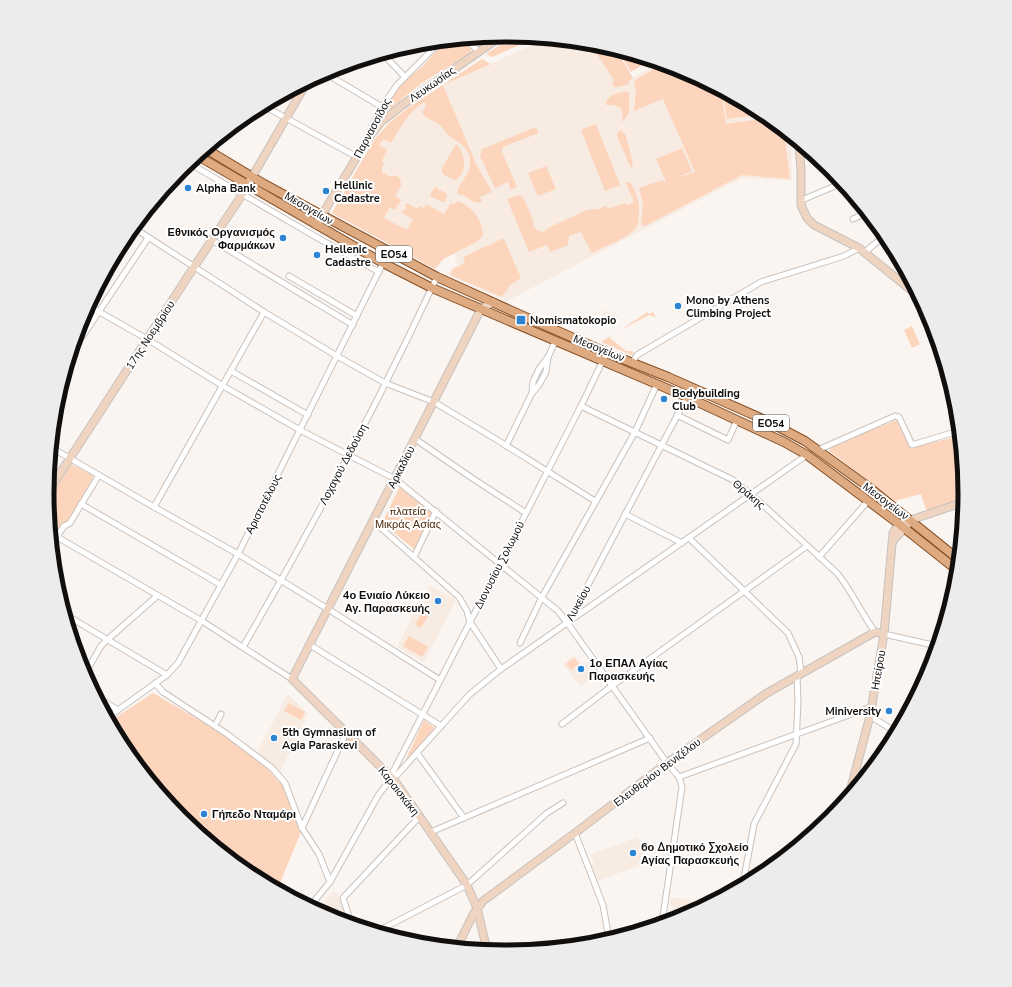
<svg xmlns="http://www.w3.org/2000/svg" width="1012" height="987" viewBox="0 0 1012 987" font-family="'Nunito Sans',sans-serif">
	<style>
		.built { fill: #f8ebe2 }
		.green { fill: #fcd5bc }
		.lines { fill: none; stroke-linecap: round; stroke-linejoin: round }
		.street-casing { stroke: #c8c2be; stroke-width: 7 }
		.secondary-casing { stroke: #c8c2be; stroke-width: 9 }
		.primary-casing { stroke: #874f23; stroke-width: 10 }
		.street { stroke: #fff; stroke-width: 5 }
		.secondary { stroke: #eed4c1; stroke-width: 7 }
		.primary { stroke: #ddaa82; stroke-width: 8 }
		.poi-dot { fill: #2c84d2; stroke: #fff; stroke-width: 1.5 }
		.labels { text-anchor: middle; stroke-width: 4; stroke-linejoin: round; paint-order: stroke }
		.shield { fill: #fff; stroke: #585756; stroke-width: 1 }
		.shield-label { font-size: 10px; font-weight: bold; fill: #110f0e }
		.street-label { font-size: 11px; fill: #110f0e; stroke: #fff }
		.poi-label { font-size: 11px; font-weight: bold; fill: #110f0e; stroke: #fff; text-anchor: start }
		.park-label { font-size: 11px; fill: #4c280d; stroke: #fff }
		.rim { fill: none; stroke: #110f0e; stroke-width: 5 }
	</style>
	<rect width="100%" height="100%" fill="#fbf5f2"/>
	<g class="built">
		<polygon points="546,39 596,44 616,50 633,78 658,63 682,70 761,112 791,137 792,181 742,178 507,301 448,275 452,268 457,266 455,261 457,260 454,254 434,264 432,267 332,213 374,140 396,116 443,85"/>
		<polygon points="604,310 619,317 618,319 609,317 608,320 604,318 602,322 599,321"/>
		<polygon points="429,585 456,600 424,662 397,647"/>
		<polygon points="574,655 583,666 590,660 599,672 581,687 563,664"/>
		<polygon points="288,694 308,714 280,772 256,754"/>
		<polygon points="638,837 648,863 596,881 591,865 594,864 591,854"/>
		<polygon points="333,892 338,894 347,922 330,917 317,910"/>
		<polygon points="671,897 703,902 702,906 681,917 671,920 673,907 670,906"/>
	</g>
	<g class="green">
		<polygon points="494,36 480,46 474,42 478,38"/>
		<polygon points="514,36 536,38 492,57 486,54"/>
		<polygon points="462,39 471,49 471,52 469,54 422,83 387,111 385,110 385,108 402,83 422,67 445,41"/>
		<polygon points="548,39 561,40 549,48 545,42"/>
		<polygon points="567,41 596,44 616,50 633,78 629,81 629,84 619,87 614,87 612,84 614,80 591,45"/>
		<polygon points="618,51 650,60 631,72"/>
		<path d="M482,59l9,5 -48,21 33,79 16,28 -12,5 2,5c-7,2 -9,-1 -16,-5 -3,-3 -6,-1 -9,-4 2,-10 12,-18 13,-28 2,-18 -13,-22 -23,-31 -3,-4 -6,-9 -10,-11 -6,-4 -12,-4 -15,-11l4,-6 -2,-4c-17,11 -23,25 -33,41l-8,-4 -4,6 8,5 -5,11 2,3 -2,4v6l2,-1 6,4 5,-2 6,4 -1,3 2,2 -7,12 6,4 -6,10 -5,-3 -6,11 23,12 6,-11 -11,-6 1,-3 4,-1 -2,-4 1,-2 12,6 2,-3 4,2 2,-4 18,10 7,-11 3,1 4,-3c14,6 24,18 25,34l-5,6 -35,18 -8,10 -103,-56 42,-73 15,-17 16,-13z"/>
		<polygon points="662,64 682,70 721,91 726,124 767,118 784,132 790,179 742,175 645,226 641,224 643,205 639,188 663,180 664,183 666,182 656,159 682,148 692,171 674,179 695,172 663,99 634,111 636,92 634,81"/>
		<path d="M627,91l2,2c0,12 3,22 -8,29l2,-7 -2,-7 -8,-3h-7c0,-10 12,-12 21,-14z"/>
		<polygon points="723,92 761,112 763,114 727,119"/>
		<polygon points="596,124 620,185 605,191 581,130"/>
		<polygon points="536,127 539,133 505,146 502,149 502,152 517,187 511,190 508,182 495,188 480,156 482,149"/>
		<polygon points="621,130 626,136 633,164 631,168 617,136 617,133"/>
		<path d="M456,144c9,10 13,28 -1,36l-11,-5 -3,-5z"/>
		<polygon points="546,166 556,189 538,196 528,173"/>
		<path d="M630,182c6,11 10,18 9,32 -1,4 0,8 -2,12 -5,11 -34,21 -45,27l-11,-21 -12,4 -1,9 -18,7 -3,-7 -18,7 -22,-53 12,-4 4,2 10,23 1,7 4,4 5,1 9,-6 35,-16 13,-1 6,-4 2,4 17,-6 2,2 7,-3 -8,-19z"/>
		<polygon points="435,187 447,194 445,203 430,196 430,195"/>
		<polygon points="502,239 504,239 520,276 520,279 510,285 502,297 450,275 453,269 465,263 463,257"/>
		<polygon points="647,312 649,314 653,312 656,317 649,315 621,330"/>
		<polygon points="912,326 920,344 912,348 904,330"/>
		<polygon points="609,337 626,351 632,351 634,354 631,355 601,342"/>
		<polygon points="897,420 910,448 959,436 964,494 964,502 927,512 921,494 895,501 829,451 833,445"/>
		<polygon points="71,464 92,475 93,478 68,522 58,533 51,528 48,500"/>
		<polygon points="400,486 434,512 415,550 382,523"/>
		<polygon points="422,612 428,616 421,628 415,625"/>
		<polygon points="409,636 428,647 422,657 403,646"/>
		<polygon points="574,658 579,664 571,670 566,664"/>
		<polygon points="153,693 223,734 266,767 283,786 301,832 280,883 280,890 251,875 182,818 125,748 110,721"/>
		<polygon points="289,703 305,712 301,720 284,711"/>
		<polygon points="424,720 435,728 408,760 406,759"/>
	</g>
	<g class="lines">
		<defs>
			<g id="street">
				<polyline points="466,39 479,52"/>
				<polyline points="383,54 405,77"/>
				<polyline points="325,73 382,107"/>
				<polyline points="264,106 357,157"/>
				<polyline points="368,135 382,107 397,85 441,41"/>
				<polyline points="189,163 316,237 379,272"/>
				<polyline points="802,200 842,183"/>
				<polyline points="853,219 866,213"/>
				<polyline points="134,228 264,312 337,356 385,383 434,402 494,438 595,501"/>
				<polyline points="212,240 353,325"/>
				<polyline points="865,252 877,242 886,237"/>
				<polyline points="289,276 357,316"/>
				<polyline points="89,306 147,339 223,386 300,430 395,479 558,611 568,624 667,763 679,777 682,787 662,923"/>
				<polyline points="72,352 148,238"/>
				<polyline points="632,363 637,355 761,282 844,256 859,248"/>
				<polyline points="231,371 308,415"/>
				<polyline points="532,393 533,382 539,369 548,357 555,342"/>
				<path d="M581,406l152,74 18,14 86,79c15,18 24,40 38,59"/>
				<polyline points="677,415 728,440 737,420"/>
				<polyline points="418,441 472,478 526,513"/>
				<polyline points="506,446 532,393 539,385 546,372 548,357"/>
				<polyline points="52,448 154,507 238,554 331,611 440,680"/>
				<polyline points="818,450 895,416 899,417 912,445 958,431"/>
				<polyline points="81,504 221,585"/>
				<polyline points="154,507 264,312"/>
				<polyline points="625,514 682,543"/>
				<polyline points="373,521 459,597 467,611 470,622 501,669"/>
				<polyline points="52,534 202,621 292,679"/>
				<polyline points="56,538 64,526 70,523 99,475"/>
				<polyline points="689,538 788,633 799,657 801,673"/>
				<polyline points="414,557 436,511"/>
				<polyline points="819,557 868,501"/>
				<polyline points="66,615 167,675"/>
				<polyline points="568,623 687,397"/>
				<polyline points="884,634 937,646"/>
				<polyline points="520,643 542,597 635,432 657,384"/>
				<polyline points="310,645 441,726"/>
				<path d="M243,647c70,-121 135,-244 194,-370"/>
				<polyline points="85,674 101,646 107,640 157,596"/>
				<polyline points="155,683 163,692 227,734 272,768 285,783 302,828 319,854 330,882"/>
				<polyline points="98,698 118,710"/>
				<polyline points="870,716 896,732"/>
				<polyline points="108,717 167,675 178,663 238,554 383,263"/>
				<polyline points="217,722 221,714"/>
				<polyline points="562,724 612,686 807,546"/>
				<polyline points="417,753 464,818"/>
				<polyline points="679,777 871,707"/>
				<polyline points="392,778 393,772 581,406 607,352"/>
				<polyline points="302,828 346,733"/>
				<polyline points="431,832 650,738"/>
				<polyline points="575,833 603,905 609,939"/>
				<polyline points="743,884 754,824 796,744 798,702 797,675"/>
				<polyline points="310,906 330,882 379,794 392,778 397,775 469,695 501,669 807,455"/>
				<polyline points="351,923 343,898 420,816"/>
				<polyline points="378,931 467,885 547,813 563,803"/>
			</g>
			<g id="secondary">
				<polyline points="799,144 801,170 801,205 807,218 814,225 859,248 917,295"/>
				<polyline points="316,225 367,140 381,122 401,106 503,35"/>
				<polyline points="48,492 194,267 240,198 307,82"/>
				<polyline points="893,541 908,524"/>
				<polyline points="849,795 870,716 884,634 893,533 899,524 964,502"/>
				<polyline points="457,947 474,913 483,901 575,833 667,763 767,693 875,632 884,634"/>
				<polyline points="487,950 477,908 467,885 395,781 292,679 481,309 493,302"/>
			</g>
			<g id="primary">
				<polyline points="206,149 264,184 437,277 521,315 615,356 668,377 765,420 805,441 870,488 958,559"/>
				<polyline points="198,156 383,263 432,288 687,397 784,442 807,455 899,524 957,570"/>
			</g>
		</defs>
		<use href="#street" class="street-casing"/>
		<use href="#secondary" class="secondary-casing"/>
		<use href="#primary" class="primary-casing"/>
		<use href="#street" class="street"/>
		<use href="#secondary" class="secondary"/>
		<use href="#primary" class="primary"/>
	</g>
	<g class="poi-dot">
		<circle cx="188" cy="188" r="4"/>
		<circle cx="326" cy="191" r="4"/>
		<circle cx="283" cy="238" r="4"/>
		<circle cx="317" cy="255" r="4"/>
		<circle cx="678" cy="306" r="4"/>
		<rect x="516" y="315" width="10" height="10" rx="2"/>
		<circle cx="664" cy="399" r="4"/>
		<circle cx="438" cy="601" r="4"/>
		<circle cx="581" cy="669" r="4"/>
		<circle cx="889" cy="711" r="4"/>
		<circle cx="274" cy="738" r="4"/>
		<circle cx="204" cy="814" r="4"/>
		<circle cx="633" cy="853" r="4"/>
	</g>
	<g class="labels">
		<g class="shield">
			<rect x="376" y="246" width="36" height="16" rx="3"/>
			<rect x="753" y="415" width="36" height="16" rx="3"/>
		</g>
		<g class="shield-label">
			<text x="394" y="258">ΕΟ54</text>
			<text x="771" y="427">ΕΟ54</text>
		</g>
		<g class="street-label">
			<text transform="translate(432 84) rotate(-35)" y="4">Λευκωσίας</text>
			<text transform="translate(372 128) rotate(-62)" y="4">Παρνασσίδος</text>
			<text transform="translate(309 208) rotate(30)" y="4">Μεσογείων</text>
			<text transform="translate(150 335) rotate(-57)" y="4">17ης Νοεμβρίου</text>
			<text transform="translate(599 348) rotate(22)" y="4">Μεσογείων</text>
			<text transform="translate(343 464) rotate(-62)" y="4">Λοχαγού Δεδούση</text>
			<text transform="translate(401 467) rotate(-63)" y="4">Αρκαδίου</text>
			<text transform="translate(749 494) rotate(40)" y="4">Θράκης</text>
			<text transform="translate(886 501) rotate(37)" y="4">Μεσογείων</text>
			<text transform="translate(263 504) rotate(-63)" y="4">Αριστοτέλους</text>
			<text transform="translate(499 565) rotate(-63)" y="4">Διονυσίου Σολωμού</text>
			<text transform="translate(578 603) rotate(-61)" y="4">Λυκείου</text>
			<text transform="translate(878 670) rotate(-80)" y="4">Ηπείρου</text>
			<text transform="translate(657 772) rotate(-37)" y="4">Ελευθερίου Βενιζέλου</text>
			<text transform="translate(399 791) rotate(52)" y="4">Καραισκάκη</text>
		</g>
		<g class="poi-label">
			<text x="334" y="189">Hellinic<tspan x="334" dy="13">Cadastre</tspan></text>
			<text x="196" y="192">Alpha Bank</text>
			<text x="275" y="236" text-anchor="end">Εθνικός Οργανισμός<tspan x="275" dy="13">Φαρμάκων</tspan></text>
			<text x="325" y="253">Hellenic<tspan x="325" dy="13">Cadastre</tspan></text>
			<text x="686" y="304">Mono by Athens<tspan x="686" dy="13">Climbing Project</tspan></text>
			<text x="530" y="324">Nomismatokopio</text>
			<text x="672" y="397">Bodybuilding<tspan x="672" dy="13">Club</tspan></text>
			<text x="430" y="599" text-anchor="end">4ο Ενιαίο Λύκειο<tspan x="430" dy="13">Αγ. Παρασκευής</tspan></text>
			<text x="589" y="667">1ο ΕΠΑΛ Αγίας<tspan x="589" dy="13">Παρασκευής</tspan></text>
			<text x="881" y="715" text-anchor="end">Miniversity</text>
			<text x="282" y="736">5th Gymnasium of<tspan x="282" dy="13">Agia Paraskevi</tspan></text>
			<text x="212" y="818">Γήπεδο Νταμάρι</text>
			<text x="641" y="851">6ο Δημοτικό Σχολείο<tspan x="641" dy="13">Αγίας Παρασκευής</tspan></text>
		</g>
		<g class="park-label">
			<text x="408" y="515">πλατεία<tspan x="408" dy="13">Μικράς Ασίας</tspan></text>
		</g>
	</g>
	<path d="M0 0H1012V987H0ZM505 42H507A451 451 0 0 1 958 493V494A451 451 0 0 1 507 945H505A451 451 0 0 1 54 494V493A451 451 0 0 1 505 42Z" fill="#ececec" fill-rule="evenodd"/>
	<path class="rim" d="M505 42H507A451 451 0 0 1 958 493V494A451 451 0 0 1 507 945H505A451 451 0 0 1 54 494V493A451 451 0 0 1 505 42Z"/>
</svg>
